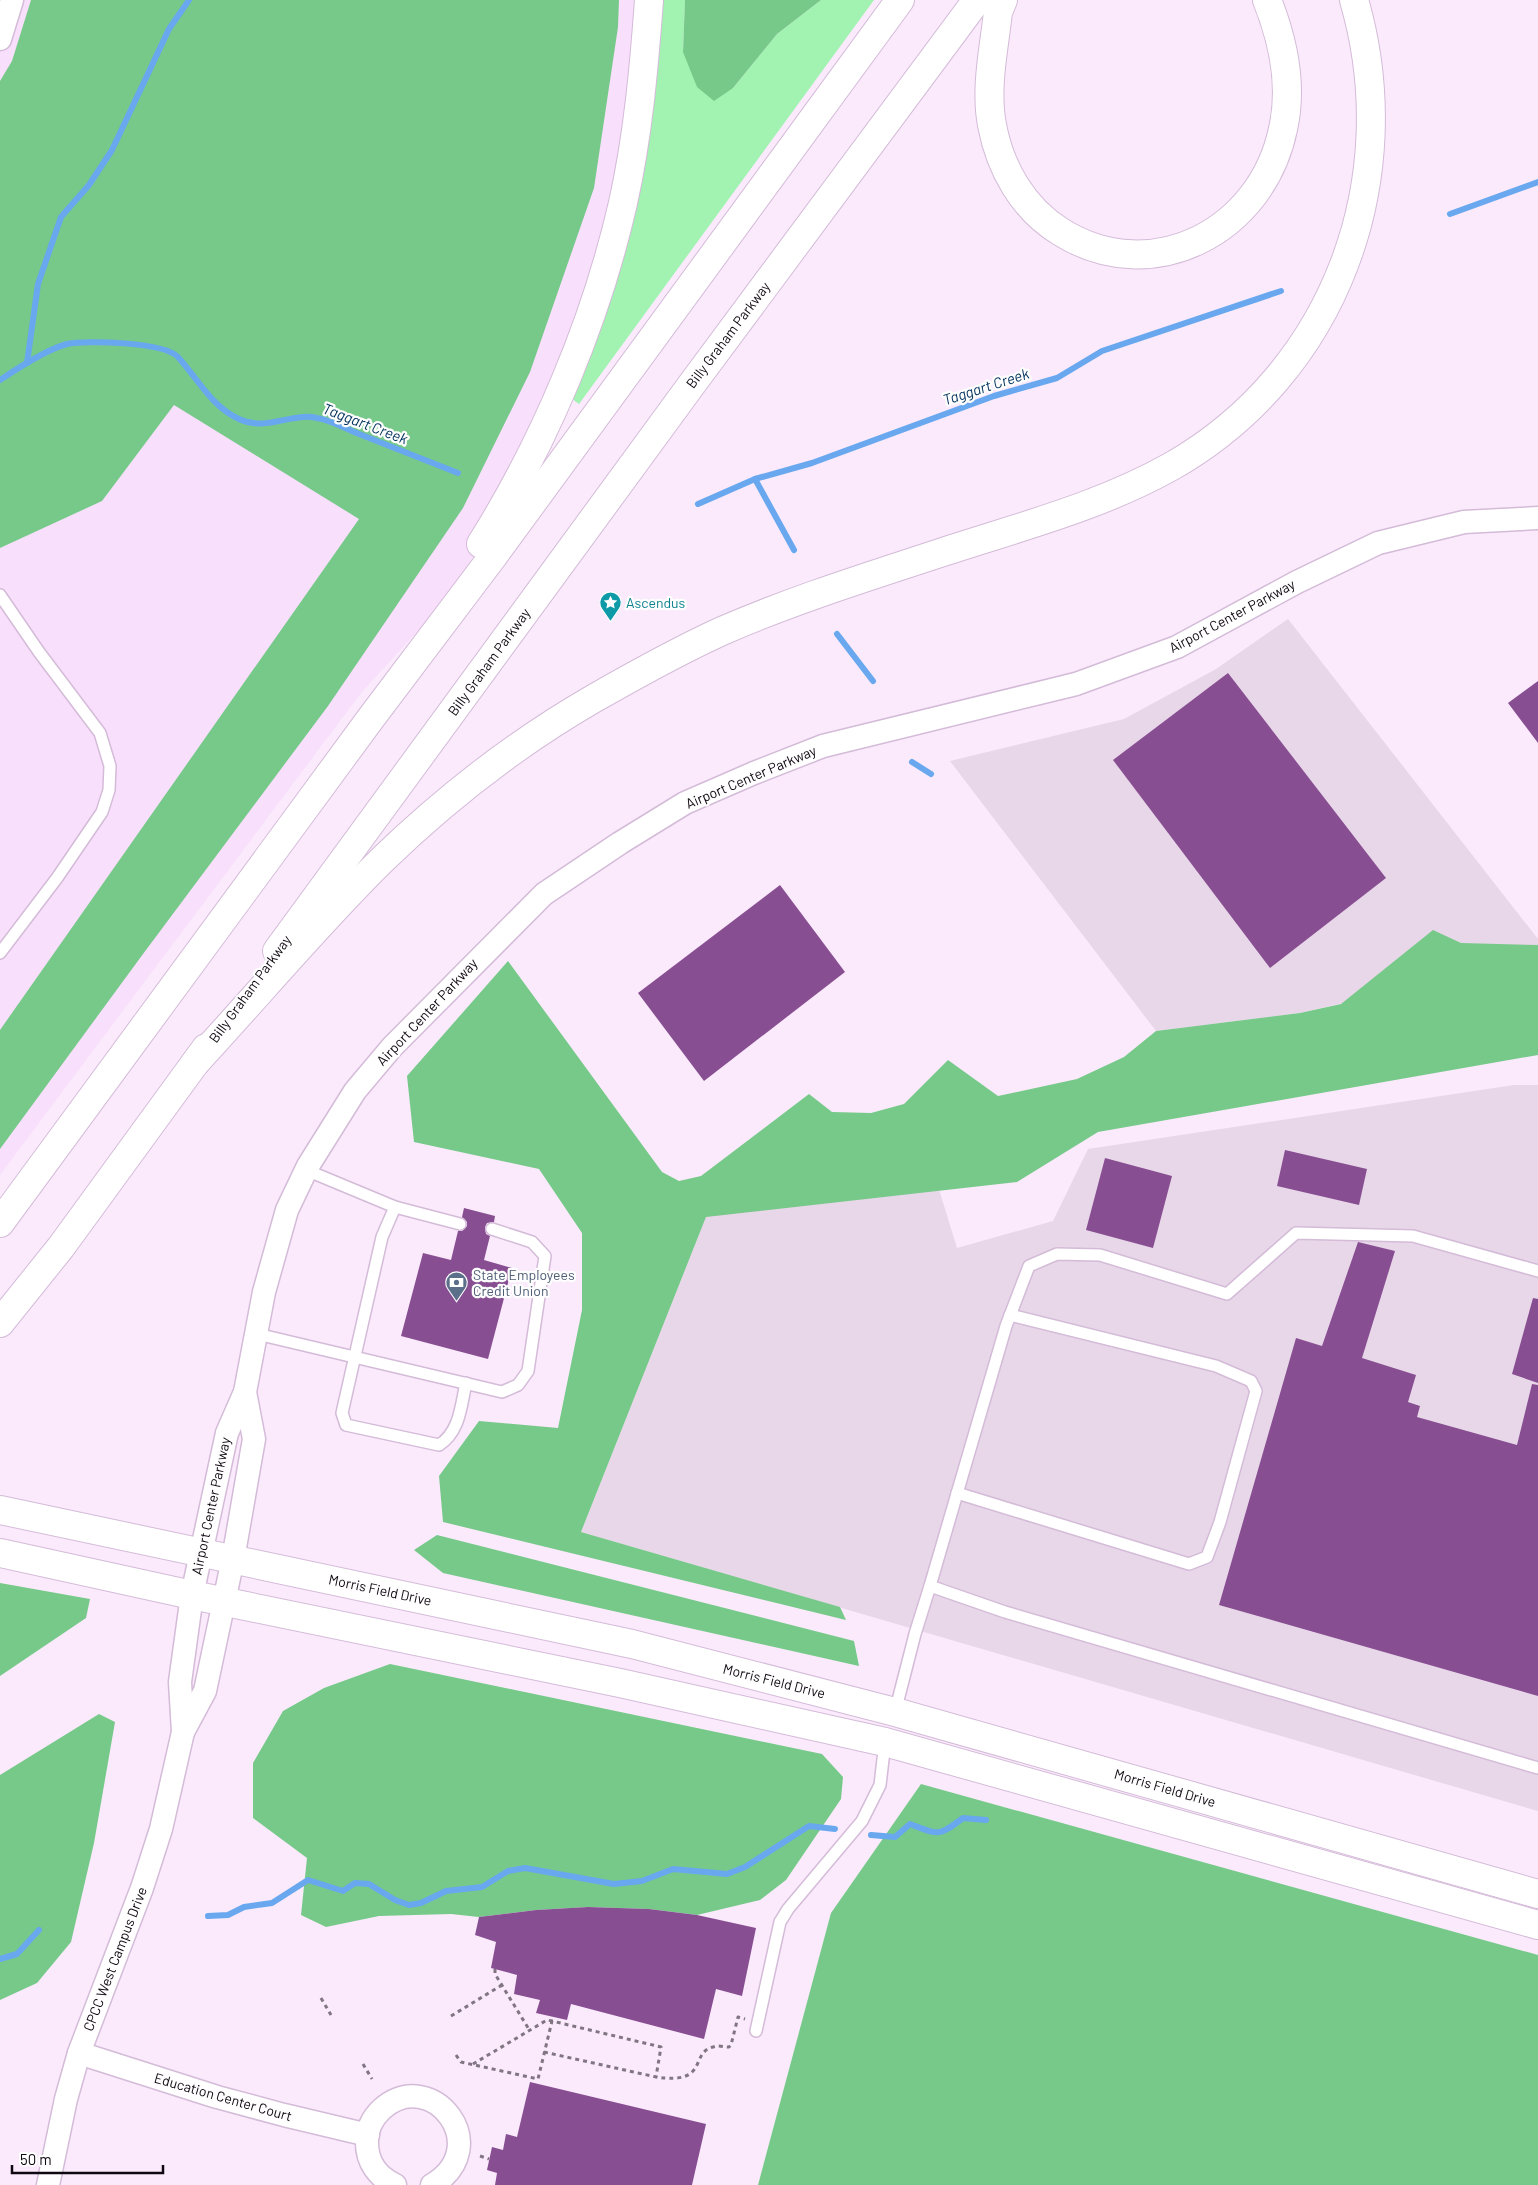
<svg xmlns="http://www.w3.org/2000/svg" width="1538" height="2185" viewBox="0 0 1538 2185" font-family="Barlow,sans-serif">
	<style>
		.built { fill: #f8dffc }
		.industrial { fill: #e8d7e9 }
		.green { fill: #a2f3b2 }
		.forest { fill: #77c989 }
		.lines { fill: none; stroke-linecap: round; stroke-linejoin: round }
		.stream { stroke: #69a8ef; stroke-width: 6 }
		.building { fill: #884e92 }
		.service-casing { stroke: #d4bbd8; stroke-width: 14 }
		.minor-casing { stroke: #d4bbd8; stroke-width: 25 }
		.tertiary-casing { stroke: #d4bbd8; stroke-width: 30 }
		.trunk-casing { stroke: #d4bbd8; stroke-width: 30 }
		.path { stroke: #817582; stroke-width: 3; stroke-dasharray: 4 4; stroke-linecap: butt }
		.service { stroke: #fff; stroke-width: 11 }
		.minor { stroke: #fff; stroke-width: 22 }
		.tertiary { stroke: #fff; stroke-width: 28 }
		.trunk { stroke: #fff; stroke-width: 28 }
		.labels { text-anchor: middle; stroke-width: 4.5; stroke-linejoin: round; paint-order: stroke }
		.street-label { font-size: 14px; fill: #100811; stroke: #fefefe }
		.culture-label { font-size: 14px; fill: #0d838f; stroke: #fefefe; text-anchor: start }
		.service-label { font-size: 14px; fill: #4e5e75; stroke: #fefefe; text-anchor: start }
		.water-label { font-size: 15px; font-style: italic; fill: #01315d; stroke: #fefefe }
	</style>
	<rect width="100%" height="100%" fill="#faeafc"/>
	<polygon class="built" points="0,0 649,0 623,202 509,499 446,600 361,693 0,1175"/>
	<g class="industrial">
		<polygon points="1288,619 1538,939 1538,958 1300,1013 1156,1031 950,761 1124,719 1216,669"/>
		<polygon points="1514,1085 1538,1085 1538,1811 581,1532 706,1217 929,1157 957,1248 1053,1221 1088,1149"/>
	</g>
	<polygon class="green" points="661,0 685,0 683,52 733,88 777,34 821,0 874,0 579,404 568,396"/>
	<g class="forest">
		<polygon points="31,0 619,0 618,27 594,188 530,372 463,508 328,706 143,954 0,1149 0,1030 359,519 174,405 102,501 0,548 0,81 12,61"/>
		<polygon points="685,0 821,0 777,34 733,88 714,101 697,87 683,52"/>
		<polygon points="1433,930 1461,943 1538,945 1538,1055 1098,1132 1017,1182 706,1217 581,1532 840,1607 846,1620 443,1522 439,1476 479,1421 558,1428 582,1310 582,1233 539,1169 414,1142 407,1076 508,961 662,1172 679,1181 701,1176 809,1094 832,1112 871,1113 904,1104 948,1060 998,1096 1077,1079 1124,1057 1156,1031 1300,1013 1341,1004"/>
		<polygon points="437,1535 854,1641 859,1666 443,1573 414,1550"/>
		<polygon points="0,1583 90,1599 86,1618 0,1676"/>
		<polygon points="390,1664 822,1754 843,1777 841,1799 786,1880 760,1900 697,1915 649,1909 588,1907 536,1910 479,1917 451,1914 379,1916 326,1927 301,1915 307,1858 253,1818 253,1763 283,1711 324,1688"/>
		<polygon points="99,1714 115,1722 94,1843 71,1942 37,1983 0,2000 0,1775"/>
		<polygon points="921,1784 1538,1955 1538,2185 758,2185 831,1913"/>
	</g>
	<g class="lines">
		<g class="stream">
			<polyline points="1450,214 1538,182"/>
			<polyline points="27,363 38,284 61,217 89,185 112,150 169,29 189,0"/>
			<path d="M0,380c18,-12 47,-31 67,-36 20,-4 97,-2 111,13 19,21 34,50 61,62 28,13 52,-7 78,-1 14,2 29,11 42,16 33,13 66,26 99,39"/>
			<polyline points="755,479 794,550"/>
			<polyline points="698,504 755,479 812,463 994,396 1057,378 1102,351 1281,291"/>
			<polyline points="837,634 873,681"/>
			<polyline points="912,762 931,774"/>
			<path d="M871,1835l24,2 15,-13c29,11 28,13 53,-6l23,2"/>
			<polyline points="208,1916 228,1915 244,1907 272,1903 308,1880 343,1891 355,1883 369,1884 395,1900 409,1905 421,1903 446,1891 482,1887 508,1871 525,1868 614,1884 642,1881 673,1869 727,1874 745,1867 809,1826 835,1829"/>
			<polyline points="0,1959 17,1954 39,1930"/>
		</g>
	</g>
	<g class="building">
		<polygon points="1228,673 1386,878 1270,968 1113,760"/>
		<polygon points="1538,681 1538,743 1508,703"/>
		<polygon points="780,885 845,972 704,1081 638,993"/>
		<polygon points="1285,1150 1367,1169 1359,1205 1277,1186"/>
		<polygon points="1105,1158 1172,1176 1153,1248 1086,1230"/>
		<polygon points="464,1208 495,1216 494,1222 487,1223 485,1227 486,1234 490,1236 484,1260 512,1268 488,1359 401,1336 423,1253 451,1260 458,1231 462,1231 467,1226 467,1222 462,1217"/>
		<polygon points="1358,1242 1395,1251 1362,1358 1416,1375 1408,1402 1420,1406 1417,1417 1517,1445 1532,1384 1538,1385 1538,1696 1219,1605 1296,1338 1322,1346"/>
		<polygon points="1533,1298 1538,1299 1538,1383 1512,1374"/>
		<polygon points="588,1907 649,1909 697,1915 756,1928 742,1996 716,1989 704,2039 571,2004 567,2020 536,2013 540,2000 514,1994 517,1975 491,1968 496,1942 475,1935 479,1917 536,1910"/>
		<polygon points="530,2082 706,2124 692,2185 495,2185 497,2173 487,2170 492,2147 503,2150 506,2134 517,2137"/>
	</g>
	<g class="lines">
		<defs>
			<g id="service">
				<polyline points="0,595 39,652 100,733 110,766 109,790 102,812 57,878 0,953"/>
				<polyline points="306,1170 395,1207 460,1224"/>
				<path d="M395,1207l-13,30 -40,176 4,12 93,20c21,-13 22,-40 27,-62"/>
				<polyline points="257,1334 502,1392 518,1385 528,1371 545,1256 532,1242 492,1229"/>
				<polyline points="957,1493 1189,1564 1207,1557 1220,1522 1256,1391 1251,1381 1216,1366 1010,1315"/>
				<polyline points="930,1586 1006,1326 1029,1266 1057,1254 1100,1255 1227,1294 1296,1233 1413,1236 1538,1271"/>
				<polyline points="895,1712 915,1634 930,1586 1005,1612 1538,1768"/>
				<polyline points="756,2031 780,1922 788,1909 862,1821 880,1785 885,1742"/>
			</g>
			<g id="minor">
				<polyline points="0,39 12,0"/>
				<polyline points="183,1732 180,1682 192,1595 227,1433 245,1392 264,1292 287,1210 308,1166 355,1091 392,1047 544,894 620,843 685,803 754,773 823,746 1076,684 1177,647 1297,582 1378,543 1464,522 1538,518"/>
				<polyline points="79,2053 217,2097 284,2115 368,2135"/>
				<polyline points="48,2185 66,2099 79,2053 142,1888 161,1829 183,1732 205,1691 233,1559 254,1439 245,1392"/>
				<path d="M395,2185c-17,-8 -28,-23 -28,-42 -1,-12 5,-25 15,-34 50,-44 114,38 50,76"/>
			</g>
			<g id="tertiary">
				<polyline points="0,1510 632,1644 895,1712 1538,1894"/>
				<polyline points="0,1553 192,1595 620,1683 885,1742 1538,1925"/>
			</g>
			<g id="trunk">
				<path d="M1003,0l-5,12c-4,37 -13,76 -6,113 8,43 31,84 69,107 92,57 201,-1 222,-103 10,-44 0,-89 -16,-129"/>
				<path d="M481,544c64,-102 115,-223 142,-341 15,-67 21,-135 26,-203"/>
				<polyline points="277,951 692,384 977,0"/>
				<path d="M196,1062c62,-67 121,-138 186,-202 63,-61 135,-117 211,-161 42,-24 85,-48 129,-68 71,-31 145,-54 218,-78 79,-26 159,-46 232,-87 164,-94 234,-287 182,-466"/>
				<polyline points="0,1223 371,718 494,555 900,0"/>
				<polyline points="0,1323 61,1247 206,1048"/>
			</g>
		</defs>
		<use href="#service" class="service-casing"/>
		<use href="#minor" class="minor-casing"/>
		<use href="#tertiary" class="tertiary-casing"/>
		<use href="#trunk" class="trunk-casing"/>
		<g class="path">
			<polyline points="495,1969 495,1974 530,2031"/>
			<polyline points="321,1998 331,2015"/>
			<polyline points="451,2016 502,1985"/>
			<path d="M544,2052l112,25c54,8 33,-24 57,-30 5,-2 11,0 16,0l2,-2 7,-28 7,2"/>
			<polyline points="456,2055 461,2062 538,2079 552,2021 661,2047 656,2077"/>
			<polyline points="363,2064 372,2079"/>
			<polyline points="473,2064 547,2020 552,2021"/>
			<polyline points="480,2156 489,2159"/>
		</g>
		<use href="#service" class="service"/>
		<use href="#minor" class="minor"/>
		<use href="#tertiary" class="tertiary"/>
		<use href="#trunk" class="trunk"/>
	</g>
	<defs>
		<symbol id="sight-pin" viewBox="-11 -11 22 30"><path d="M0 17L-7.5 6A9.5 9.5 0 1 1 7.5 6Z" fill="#0f9aa8" stroke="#fefefe"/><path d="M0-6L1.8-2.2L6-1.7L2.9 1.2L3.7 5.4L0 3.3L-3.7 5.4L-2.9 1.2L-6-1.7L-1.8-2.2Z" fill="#fff"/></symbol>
		<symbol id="bank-pin" viewBox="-11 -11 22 30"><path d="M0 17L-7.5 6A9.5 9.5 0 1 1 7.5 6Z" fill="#5c6f8a" stroke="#fefefe"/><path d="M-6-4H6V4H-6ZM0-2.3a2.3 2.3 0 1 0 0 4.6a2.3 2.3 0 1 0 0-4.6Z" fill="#fff"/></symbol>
	</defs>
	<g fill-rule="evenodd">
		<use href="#sight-pin" x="598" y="590" width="25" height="34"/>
		<use href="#bank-pin" x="444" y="1270" width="25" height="34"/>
	</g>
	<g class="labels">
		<g class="street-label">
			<text transform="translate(728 335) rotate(-53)" y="5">Billy Graham Parkway</text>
			<text transform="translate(1232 616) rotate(-28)" y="5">Airport Center Parkway</text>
			<text transform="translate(489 662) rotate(-54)" y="5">Billy Graham Parkway</text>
			<text transform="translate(751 777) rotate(-23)" y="5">Airport Center Parkway</text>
			<text transform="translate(250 989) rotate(-54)" y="5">Billy Graham Parkway</text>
			<text transform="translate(427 1012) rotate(-47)" y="5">Airport Center Parkway</text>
			<text transform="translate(211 1506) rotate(-78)" y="5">Airport Center Parkway</text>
			<text transform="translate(380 1590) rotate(12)" y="5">Morris Field Drive</text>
			<text transform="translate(774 1681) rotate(14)" y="5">Morris Field Drive</text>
			<text transform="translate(1165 1788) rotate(16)" y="5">Morris Field Drive</text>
			<text transform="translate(115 1959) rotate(-69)" y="5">CPCC West Campus Drive</text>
			<text transform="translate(223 2097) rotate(16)" y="5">Education Center Court</text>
		</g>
		<g class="culture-label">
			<text x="626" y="608">Ascendus</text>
		</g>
		<g class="service-label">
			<text x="473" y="1280">State Employees<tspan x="473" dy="16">Credit Union</tspan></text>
		</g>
		<g class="water-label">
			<text transform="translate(986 387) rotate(-18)" y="5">Taggart Creek</text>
			<text transform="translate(365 424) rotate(21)" y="5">Taggart Creek</text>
		</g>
	</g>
	<path d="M12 2165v8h151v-8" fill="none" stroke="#100811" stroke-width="2.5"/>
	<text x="20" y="2165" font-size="15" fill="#100811" stroke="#fefefe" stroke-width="4" paint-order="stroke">50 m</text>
</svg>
